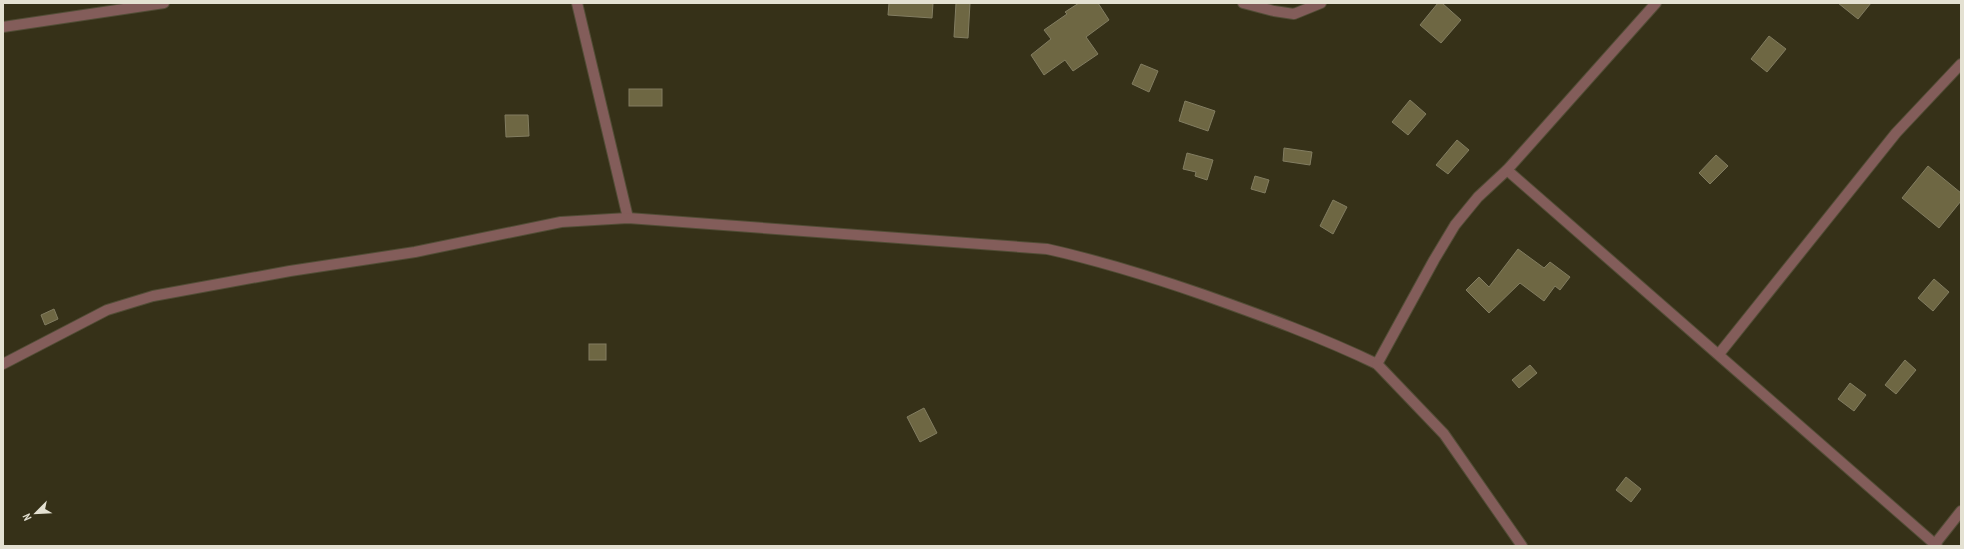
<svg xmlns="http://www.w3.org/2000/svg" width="1964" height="549" viewBox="0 0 1964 549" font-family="'PT Sans Narrow',sans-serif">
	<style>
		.building { fill: #6e6743; stroke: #827d61 }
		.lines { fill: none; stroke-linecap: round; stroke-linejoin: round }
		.street-casing { stroke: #524d36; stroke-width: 12 }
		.street { stroke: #835d5a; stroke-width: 10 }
	</style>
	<rect width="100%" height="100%" fill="#363118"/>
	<g class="building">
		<polygon points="889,3 933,3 932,18 888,15"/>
		<polygon points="956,3 970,3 968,38 954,37"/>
		<polygon points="1079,3 1098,3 1109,20 1086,37 1098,54 1073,71 1065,60 1044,75 1031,55 1051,39 1044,30 1067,14 1065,12"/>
		<polygon points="1438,3 1442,3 1461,20 1441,43 1420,25"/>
		<polygon points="1838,3 1871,3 1858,19"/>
		<polygon points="1769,36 1786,49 1767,72 1751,59"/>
		<polygon points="1141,64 1158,71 1149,92 1132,84"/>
		<rect x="629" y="89" width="33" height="17"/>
		<polygon points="1410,100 1426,114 1408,135 1392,122"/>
		<polygon points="1185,101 1215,111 1208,131 1179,121"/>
		<polygon points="505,115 528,115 529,136 506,137"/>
		<polygon points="1457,140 1469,150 1448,174 1436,165"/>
		<polygon points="1284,148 1312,152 1310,165 1283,161"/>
		<polygon points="1187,153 1213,160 1207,180 1195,176 1196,172 1183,169"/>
		<polygon points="1716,155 1728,166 1710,184 1699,173"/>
		<polygon points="1928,166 1961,193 1961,201 1939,228 1902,198"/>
		<polygon points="1255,176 1269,180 1265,193 1251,189"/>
		<polygon points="1333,200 1347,207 1333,234 1320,226"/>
		<polygon points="1518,249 1544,268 1550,262 1570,277 1560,290 1555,286 1544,301 1520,283 1489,313 1466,290 1479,277 1489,287"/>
		<polygon points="1934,279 1949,292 1933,311 1918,298"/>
		<polygon points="54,309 58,319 45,325 41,315"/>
		<rect x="589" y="344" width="17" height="16"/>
		<polygon points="1905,360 1916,370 1896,394 1885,385"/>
		<polygon points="1530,365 1537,373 1519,388 1512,380"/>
		<polygon points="1850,383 1866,395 1854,411 1838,399"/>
		<polygon points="924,408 937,433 920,442 907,417"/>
		<polygon points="1626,477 1641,489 1631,502 1616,490"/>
	</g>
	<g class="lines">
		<defs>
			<g id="street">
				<polyline points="577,3 628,218"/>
				<polyline points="1243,3 1274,11 1294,14 1321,3"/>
				<polyline points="3,27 164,3"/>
				<polyline points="1507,170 1937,546"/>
				<polyline points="1719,354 1896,133 1961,64"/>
				<path d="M3,364l104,-54 46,-14 137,-25 125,-19 146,-30 67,-4 419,31c54,12 105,28 157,46 59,21 117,42 173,69l57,-104 21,-35 23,-28 29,-27 149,-167"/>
				<polyline points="1377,364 1444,434 1522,546"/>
				<polyline points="1935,544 1961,511"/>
			</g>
		</defs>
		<use href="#street" class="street-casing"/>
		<use href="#street" class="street"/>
	</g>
	<rect width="1964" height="549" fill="none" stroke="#e4e1d2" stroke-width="8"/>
	<g transform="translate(36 513) rotate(246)" stroke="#363118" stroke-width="3" paint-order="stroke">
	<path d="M0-3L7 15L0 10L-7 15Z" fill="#e4e1d2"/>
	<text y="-6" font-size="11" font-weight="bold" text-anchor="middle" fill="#e4e1d2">N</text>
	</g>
</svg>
